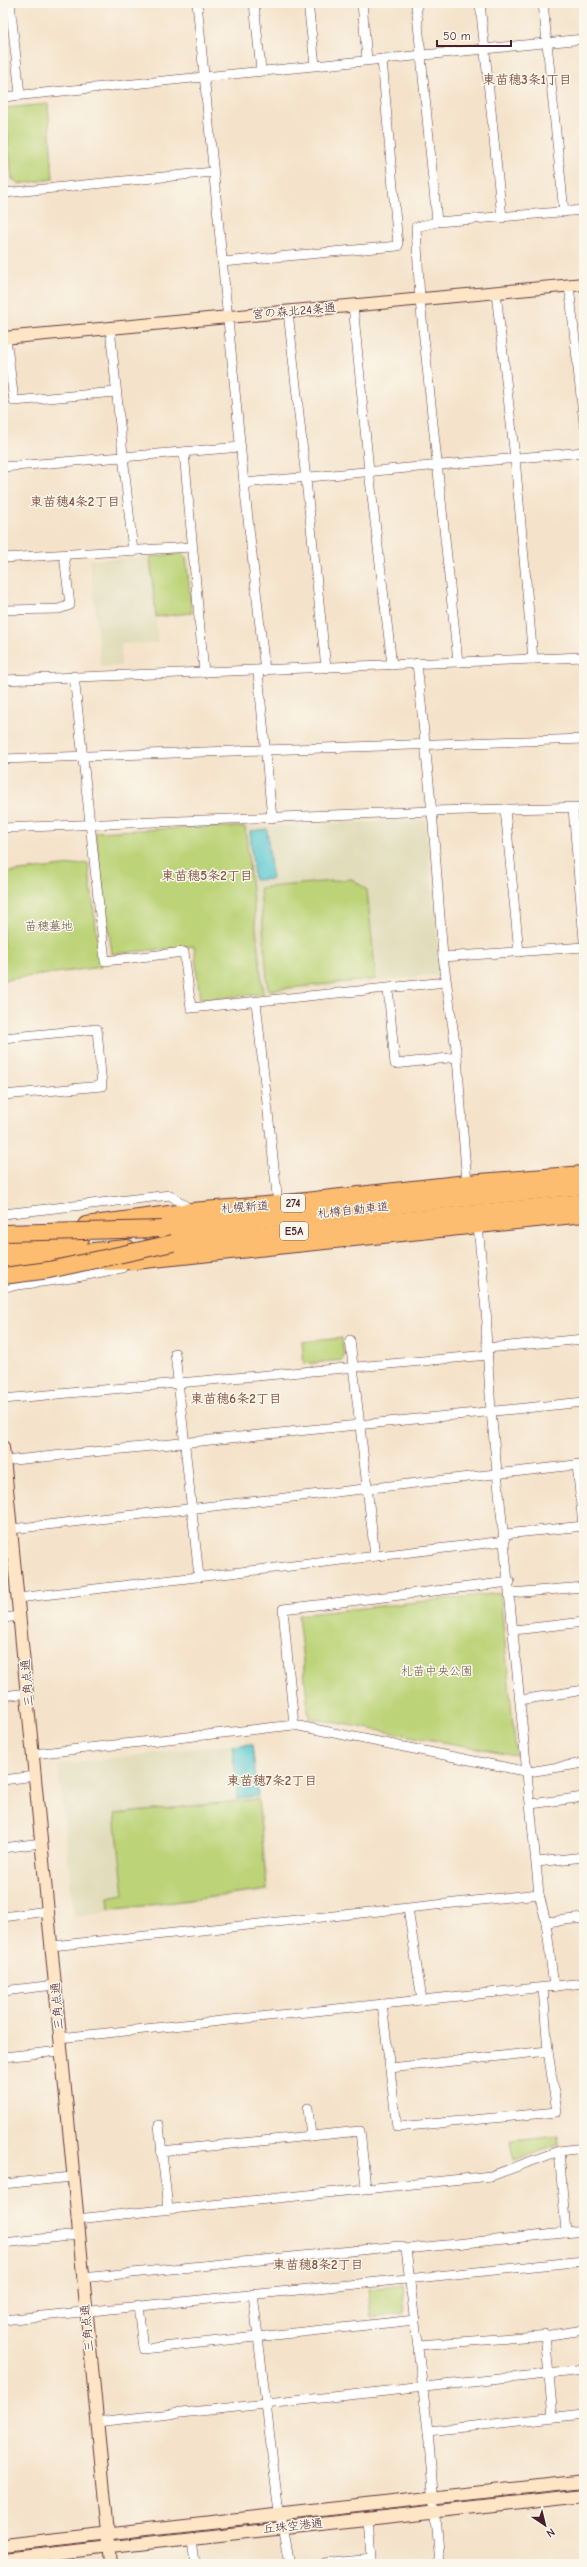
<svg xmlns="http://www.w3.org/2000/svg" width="587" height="2567" viewBox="0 0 587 2567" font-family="'Comic Neue','Klee One',sans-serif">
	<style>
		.built { fill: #e1dcba }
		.green { fill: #bcd377; stroke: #837951 }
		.water { fill: #59c7cf; stroke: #52737d }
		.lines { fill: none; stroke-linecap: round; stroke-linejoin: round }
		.street-casing { stroke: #643c43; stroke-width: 10 }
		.secondary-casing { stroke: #643c43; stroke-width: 14 }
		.highway-casing { stroke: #643c43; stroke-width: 18 }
		.street { stroke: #fff; stroke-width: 9 }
		.secondary { stroke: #fee5c5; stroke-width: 12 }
		.highway { stroke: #fcbd6f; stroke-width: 16 }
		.highway-bridge-casing { stroke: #643c43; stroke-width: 18; stroke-linecap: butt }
		.highway-bridge { stroke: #fcbd6f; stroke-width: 16 }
		.labels { text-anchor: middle; stroke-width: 3; stroke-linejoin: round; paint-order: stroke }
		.shield { fill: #fbf7ec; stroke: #7f6065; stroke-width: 1 }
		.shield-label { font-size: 11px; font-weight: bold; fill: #4a1f2b }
		.street-label { font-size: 12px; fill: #4a1f2b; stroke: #fbf7ec }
		.park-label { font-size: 12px; fill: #6c5542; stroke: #fbf7ec }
		.neighbourhood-label { font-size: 13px; font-weight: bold; fill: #855445; stroke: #fbf7ec }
	</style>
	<rect width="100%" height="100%" fill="#fbf7ec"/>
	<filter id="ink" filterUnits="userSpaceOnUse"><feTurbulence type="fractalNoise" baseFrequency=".025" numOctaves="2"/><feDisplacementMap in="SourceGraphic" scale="8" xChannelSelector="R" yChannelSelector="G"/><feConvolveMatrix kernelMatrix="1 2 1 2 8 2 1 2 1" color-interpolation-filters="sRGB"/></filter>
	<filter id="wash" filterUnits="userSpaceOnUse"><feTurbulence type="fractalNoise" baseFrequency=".012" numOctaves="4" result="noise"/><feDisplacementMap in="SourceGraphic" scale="16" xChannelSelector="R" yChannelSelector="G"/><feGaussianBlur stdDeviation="0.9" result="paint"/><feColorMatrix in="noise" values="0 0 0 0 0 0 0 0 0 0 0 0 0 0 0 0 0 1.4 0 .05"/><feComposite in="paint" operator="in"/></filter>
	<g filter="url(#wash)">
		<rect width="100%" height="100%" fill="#f4e3ca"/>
		<g class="built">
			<polygon points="150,557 158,643 121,644 121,666 101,667 90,560"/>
			<polygon points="425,820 441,974 263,994 245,827"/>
			<polygon points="253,1741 270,1892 74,1917 58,1765"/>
		</g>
		<g class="green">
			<polygon points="48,104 53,179 20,184 12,179 5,108"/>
			<polygon points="182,553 186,557 192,613 156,617 150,557"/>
			<polygon points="199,827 245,827 263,994 200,1000 194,946 112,954 95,832"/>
			<polygon points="88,863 101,967 3,980 3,873"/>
			<polygon points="352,879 367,890 376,979 268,990 260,888"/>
			<polygon points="342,1338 344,1357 342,1360 304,1364 302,1342"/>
			<polygon points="500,1593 516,1755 309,1718 298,1615"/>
			<polygon points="258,1799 267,1890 109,1910 108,1897 124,1894 115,1814"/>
			<polygon points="559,2135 559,2145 514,2160 511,2140"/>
			<polygon points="402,2285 405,2313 371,2318 368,2289"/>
		</g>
		<g class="water">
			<polygon points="267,829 272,879 254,880 250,831"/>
			<polygon points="252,1744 258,1796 238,1798 232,1746"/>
		</g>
	</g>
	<g filter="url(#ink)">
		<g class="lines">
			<defs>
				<g id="street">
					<polyline points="10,3 20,94"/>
					<polyline points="197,3 244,483 265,671"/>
					<polyline points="254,3 261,70"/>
					<polyline points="308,3 315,65"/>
					<polyline points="362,3 367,60"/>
					<polyline points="416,3 437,222"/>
					<polyline points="480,3 502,218"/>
					<polyline points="543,3 564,212"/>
					<polyline points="3,97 584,39"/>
					<polyline points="3,187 4,193 213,172"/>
					<polyline points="222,262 398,246 382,59"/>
					<polyline points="569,285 584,424"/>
					<polyline points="496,293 515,458 533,659"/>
					<polyline points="353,305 369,471 392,665"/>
					<polyline points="288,311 326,668"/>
					<polyline points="110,328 133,552"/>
					<polyline points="6,338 14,401 116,392"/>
					<polyline points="184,452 204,673"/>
					<polyline points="3,467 241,447"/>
					<polyline points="244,483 584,452"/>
					<polyline points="3,558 192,547"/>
					<polyline points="3,610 59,609 70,605 64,555"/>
					<polyline points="458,662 420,300 416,227 437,222 584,210"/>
					<polyline points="417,663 433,823 443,957 457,1057 467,1183"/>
					<polyline points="258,672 272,818"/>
					<polyline points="74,676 105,961 184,952 191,1008 446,982"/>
					<polyline points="3,680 584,657"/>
					<polyline points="3,759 584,739"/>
					<polyline points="573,808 584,940"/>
					<polyline points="505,809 519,952"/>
					<polyline points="3,828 432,811 584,807"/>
					<polyline points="443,957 584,947"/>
					<polyline points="388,989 395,1064 457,1057"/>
					<polyline points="256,1002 278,1204"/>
					<polyline points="3,1038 97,1029 102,1086 3,1095"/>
					<polyline points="3,1214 170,1195 191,1210"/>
					<polyline points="478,1225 487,1322 486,1331 491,1411 539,1894 546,1922 554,1987"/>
					<polyline points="3,1287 72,1278 122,1268"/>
					<polyline points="350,1340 375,1556"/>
					<polyline points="487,1348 584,1339"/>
					<polyline points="175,1353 199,1577"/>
					<polyline points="3,1399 488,1355"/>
					<polyline points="4,1461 584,1402"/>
					<polyline points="577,1464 583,1526"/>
					<polyline points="11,1529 584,1464"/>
					<polyline points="505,1534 584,1526"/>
					<polyline points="3,1555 13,1554"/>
					<polyline points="511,1593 584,1587"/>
					<polyline points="18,1598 505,1541"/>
					<polyline points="3,1618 20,1616"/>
					<polyline points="514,1630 584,1622"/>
					<polyline points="3,1696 28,1693"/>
					<polyline points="520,1700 584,1690"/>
					<polyline points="294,1725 283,1609 510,1582"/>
					<polyline points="33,1754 294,1725 529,1772 584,1763"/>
					<polyline points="3,1780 35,1776"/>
					<polyline points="531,1804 584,1797"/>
					<polyline points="3,1848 41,1843"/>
					<polyline points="537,1862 584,1857"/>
					<polyline points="408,1909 422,2000"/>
					<polyline points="3,1917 47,1911"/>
					<polyline points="546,1922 584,1918"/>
					<polyline points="52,1946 539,1894"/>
					<polyline points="3,1991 55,1985"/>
					<polyline points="382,2004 397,2127 557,2112 548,2051 543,1988"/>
					<polyline points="59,2038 584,1983"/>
					<polyline points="3,2057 60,2051"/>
					<polyline points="390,2068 548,2051"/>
					<polyline points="308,2108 311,2136"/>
					<polyline points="159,2125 168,2209"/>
					<polyline points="161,2151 360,2131 366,2187"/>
					<polyline points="559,2151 584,2148"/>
					<polyline points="3,2184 72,2177"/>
					<polyline points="76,2219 491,2176 559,2151 566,2233"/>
					<polyline points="3,2243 78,2235"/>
					<polyline points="406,2249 428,2431 439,2564"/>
					<polyline points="82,2278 400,2246 406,2249 584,2231"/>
					<polyline points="253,2294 278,2505 289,2564"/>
					<polyline points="138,2305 143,2349 415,2320"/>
					<polyline points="3,2320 584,2261"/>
					<polyline points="545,2334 553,2417"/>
					<polyline points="418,2345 550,2335 584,2330"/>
					<polyline points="96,2422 584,2370"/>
					<polyline points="428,2431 584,2414"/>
					<polyline points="192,2537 195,2564"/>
					<polyline points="324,2564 371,2559 368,2518"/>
				</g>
				<g id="secondary">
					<polyline points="3,338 584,284"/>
					<polyline points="3,1447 111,2564"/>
					<polyline points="3,2545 584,2481"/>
					<polyline points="3,2559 584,2495"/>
				</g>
				<g id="highway">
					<polyline points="86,1225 192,1211 278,1204 467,1183 584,1174"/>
					<polyline points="148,1231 584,1186"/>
					<polyline points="3,1245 81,1238"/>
					<polyline points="160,1245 584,1202"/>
					<polyline points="3,1259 127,1248"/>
					<polyline points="106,1262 135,1261 584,1214"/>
				</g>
			</defs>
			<use href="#street" class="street-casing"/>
			<use href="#secondary" class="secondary-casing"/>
			<use href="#highway" class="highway-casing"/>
			<use href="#street" class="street"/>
			<use href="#secondary" class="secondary"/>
			<use href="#highway" class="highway"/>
			<defs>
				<g id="highway-bridge">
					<polyline points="3,1233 162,1229"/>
					<polyline points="3,1276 49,1270 173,1243"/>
				</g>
			</defs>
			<use href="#highway-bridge" class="highway-bridge-casing"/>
			<use href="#highway-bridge" class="highway-bridge"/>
		</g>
	</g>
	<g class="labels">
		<g class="shield">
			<rect x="281" y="1194" width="24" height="18" rx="3"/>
			<rect x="280" y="1222" width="28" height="18" rx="3"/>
		</g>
		<g class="shield-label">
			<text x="293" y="1207">274</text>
			<text x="294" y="1235">E5A</text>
		</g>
		<g class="street-label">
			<text transform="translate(294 311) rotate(-5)" y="4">宮の森北24条通</text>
			<text transform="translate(245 1207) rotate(-4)" y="4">札幌新道</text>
			<text transform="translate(353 1210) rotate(-6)" y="4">札樽自動車道</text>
			<text transform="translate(27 1683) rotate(-95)" y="4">三角点通</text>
			<text transform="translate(57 2006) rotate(-95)" y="4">三角点通</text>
			<text transform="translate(87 2328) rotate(-96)" y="4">三角点通</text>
			<text transform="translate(293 2526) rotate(-6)" y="4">丘珠空港通</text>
		</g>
		<g class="park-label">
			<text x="49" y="930">苗穂墓地</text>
			<text x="437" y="1675">札苗中央公園</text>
		</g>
		<g class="neighbourhood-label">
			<text x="527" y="84">東苗穂3条1丁目</text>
			<text x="75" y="506">東苗穂4条2丁目</text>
			<text x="207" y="880">東苗穂5条2丁目</text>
			<text x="236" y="1403">東苗穂6条2丁目</text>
			<text x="272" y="1785">東苗穂7条2丁目</text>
			<text x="318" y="2269">東苗穂8条2丁目</text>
		</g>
	</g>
	<rect width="587" height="2567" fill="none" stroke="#fbf7ec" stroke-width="16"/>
	<g transform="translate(545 2525) rotate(145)" stroke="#fbf7ec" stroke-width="3" paint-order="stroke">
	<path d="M0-3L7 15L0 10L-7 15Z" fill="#4a1f2b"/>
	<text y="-6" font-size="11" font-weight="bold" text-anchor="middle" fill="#4a1f2b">N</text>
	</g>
	<path d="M437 40v6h74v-6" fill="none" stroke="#4a1f2b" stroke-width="2"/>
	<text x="443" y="40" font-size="12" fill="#4a1f2b" stroke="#fbf7ec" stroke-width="3" paint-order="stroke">50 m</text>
</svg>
